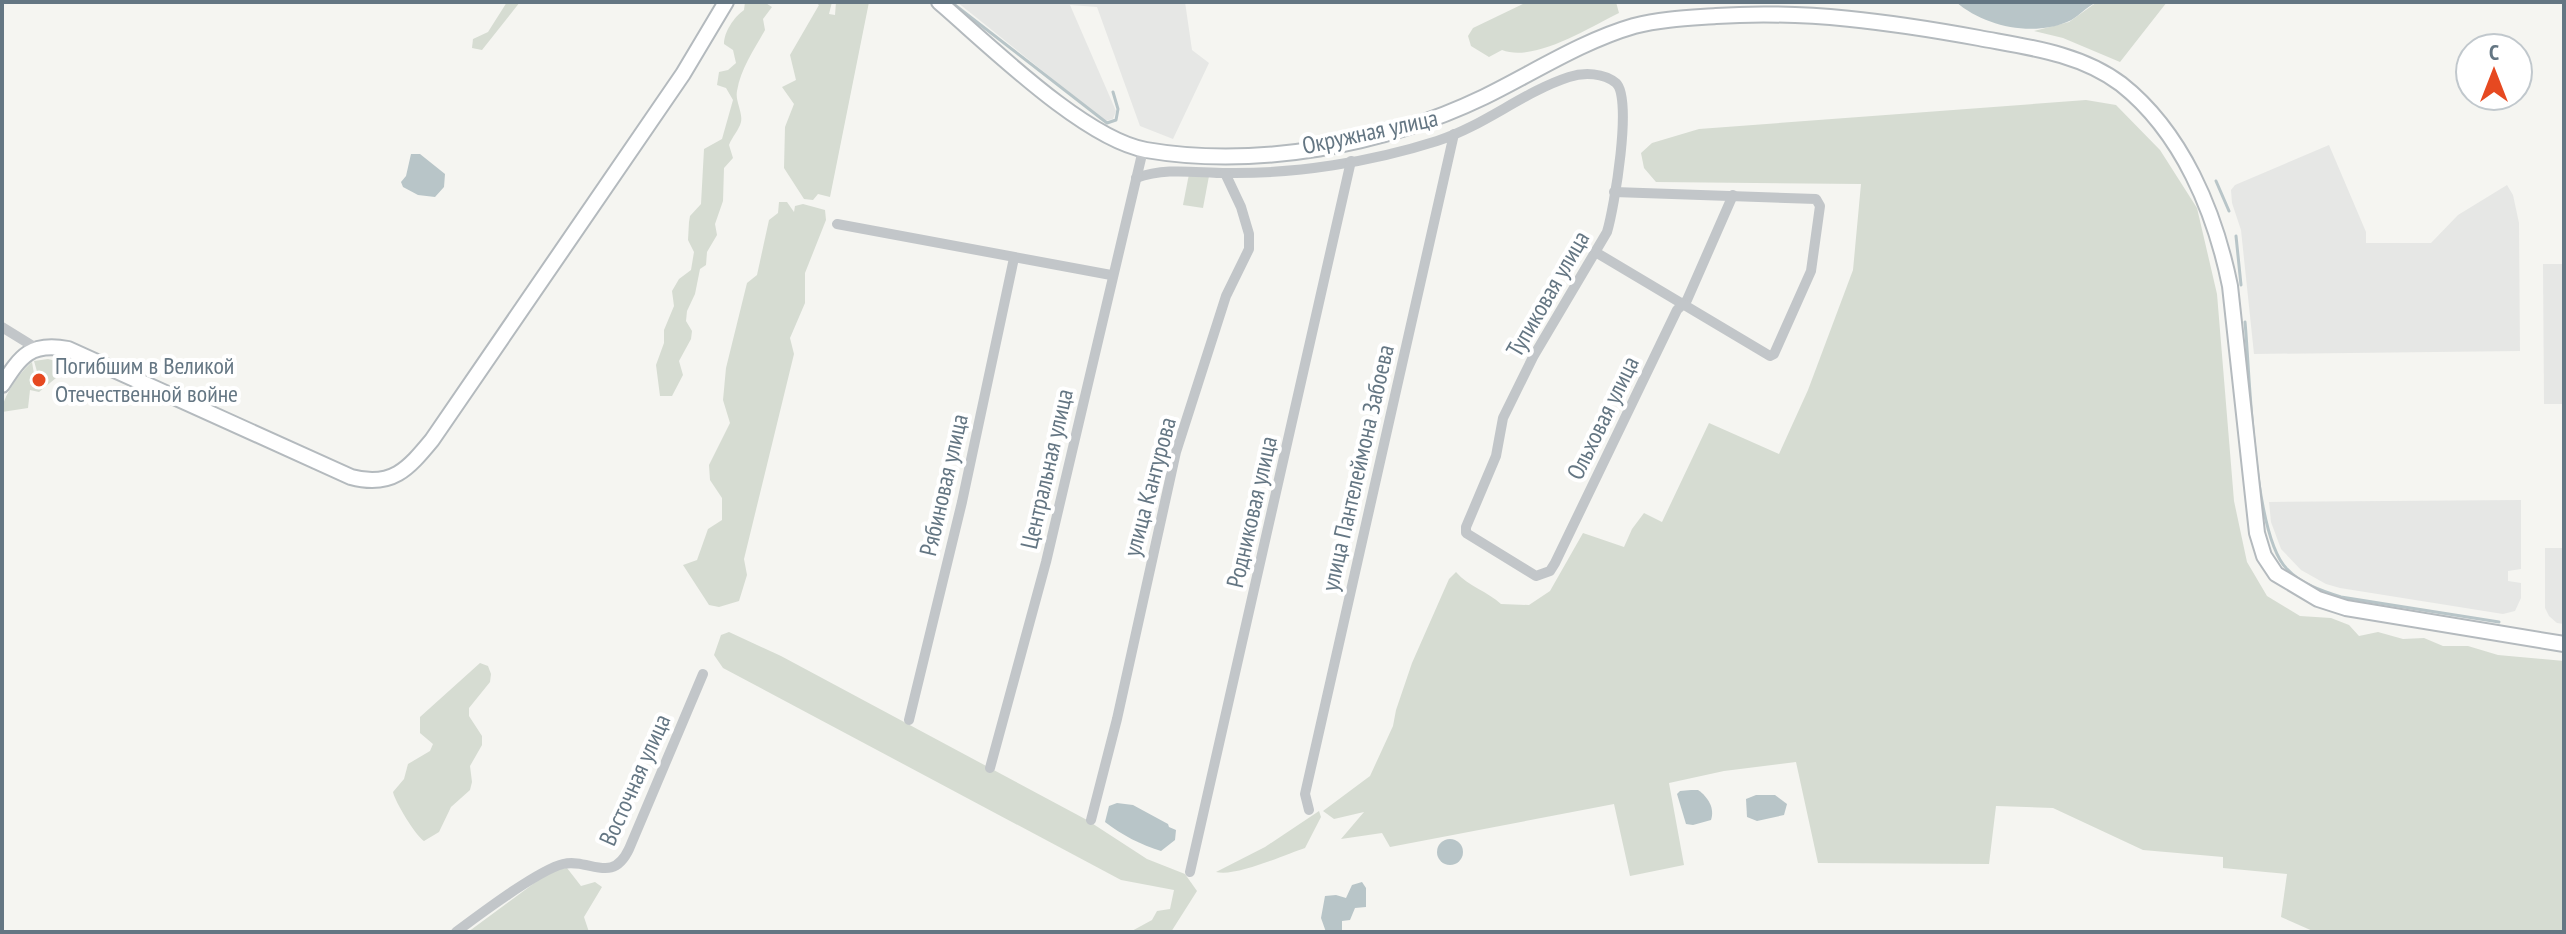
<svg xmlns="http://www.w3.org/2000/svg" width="2566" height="934" viewBox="0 0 2566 934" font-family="'PT Sans Narrow',sans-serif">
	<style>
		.built { fill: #e6e7e5 }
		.green { fill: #d6dcd2 }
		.water { fill: #b8c5c8 }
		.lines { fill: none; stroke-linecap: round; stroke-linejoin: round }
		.stream { stroke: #b8c5c8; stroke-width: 3 }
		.secondary-casing { stroke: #b4babe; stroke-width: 18 }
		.street { stroke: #c2c6c9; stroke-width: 10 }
		.secondary { stroke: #fff; stroke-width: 14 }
		.poi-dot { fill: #e64921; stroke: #fff; stroke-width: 3 }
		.labels { text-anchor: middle; stroke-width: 8; stroke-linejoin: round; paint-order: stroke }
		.street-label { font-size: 24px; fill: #647683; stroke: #fff }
		.poi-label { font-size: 24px; fill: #647683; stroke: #fff; text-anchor: start }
	</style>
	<rect width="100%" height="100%" fill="#f5f5f1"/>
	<g class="built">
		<polygon points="957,2 1185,2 1192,50 1209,63 1173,139 1140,126 1097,7 1070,5 1116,111 1113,119 1105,121"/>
		<polygon points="2329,145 2366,232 2366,243 2431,243 2458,215 2507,185 2513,195 2519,223 2520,351 2254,354 2241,230 2232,203 2231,190 2235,185"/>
		<polygon points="2543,264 2564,264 2564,404 2544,404"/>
		<polygon points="2521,500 2521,569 2508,571 2508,581 2521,583 2521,598 2515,611 2503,614 2340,588 2326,584 2301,570 2281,549 2271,522 2269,502"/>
		<polygon points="2545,548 2564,548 2564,624 2557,623 2549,616 2545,608"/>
	</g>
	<g class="green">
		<polygon points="507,2 520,2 482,50 472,48 473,39 488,32"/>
		<path d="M745,2h19l8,5 -9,12 2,11c-11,20 -24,38 -28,61 -2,10 6,21 4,31 -2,8 -9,15 -12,23l4,13 -9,10 -1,33 -8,23 2,11 -10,17 -1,13 -6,4 -5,25 -8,17 -1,10 6,10 -1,8 -12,22 4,14 -11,21h-12l-4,-31 8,-22v-13l10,-24 -2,-15 7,-12 12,-9 3,-18 -6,-12 1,-18 1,-6 11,-12 3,-55 18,-10 11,-39 -7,-12 -9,-3 2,-13 9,-2 8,-7 -3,-13 -9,-6c0,-12 10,-27 20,-34z"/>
		<polygon points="815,2 832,2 829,14 835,15 836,2 869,2 830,197 818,194 813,200 804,199 784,168 785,127 794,104 782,87 796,80 790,55 819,5"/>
		<path d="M1527,2h89l3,11c-29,14 -85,50 -117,37l-13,7 -18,-11 -3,-10 5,-8z"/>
		<polygon points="2097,2 2167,2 2120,62 2063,38 2034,31 2069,22"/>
		<path d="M2086,100l30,5 44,45 37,58 20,86 17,207 13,61 20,34 33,20 31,2 18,7 10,11 19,-4 25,7 21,-1 19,8h25l30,9 66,6v271h-249l-34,-15 6,-43 -64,-6v-11l-80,-7 -90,-42 -57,-2 -7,58 -171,-1 -22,-101 -72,9 -55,12 15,82 -54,11 -16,-72 -224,43 -8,-14 -41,6 23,-27 -30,7 -11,-8 47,-35 23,-50 3,-16 16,-47 37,-84 7,-7c13,15 31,19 45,32l28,1 21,-14 33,-58 41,14 8,-18 12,-16 18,9 47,-99 70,31 29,-64 45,-120 8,-86 -205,-2 -12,-14 -3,-15 11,-10 47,-14z"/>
		<polygon points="1189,174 1209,176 1203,208 1183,205"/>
		<polygon points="779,202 787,202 794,212 795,206 803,204 825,210 826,220 805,273 805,303 790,338 794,354 744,559 747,575 739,601 719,607 709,605 683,565 697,560 708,529 722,520 722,498 710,480 709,465 730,423 723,400 726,368 747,283 757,275 769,220 778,213"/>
		<path d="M48,359l16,4 -8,15 -17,14 -9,-2 -2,18 -26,4c0,-15 18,-40 30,-50l3,18 6,3 2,-4 -5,-4 -4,-14z"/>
		<polygon points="729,632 781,656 1087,820 1147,859 1185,874 1197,891 1171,932 1130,932 1152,920 1157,911 1170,909 1174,890 1121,880 723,668 714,655 721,635"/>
		<path d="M480,663l8,3 3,8 -1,8 -21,26v8l13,20v9l-12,21 2,16 -2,8 -19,17 -12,25 -15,9c-8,-5 -29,-39 -31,-49l11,-13 4,-15 22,-13 3,-7 -13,-11v-16z"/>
		<path d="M1319,811l2,6 -16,31c-21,7 -69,29 -89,24l49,-25z"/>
		<polygon points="567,868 581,886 595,882 602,887 584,917 589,932 468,932 552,870"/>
	</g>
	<g class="water">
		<path d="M1956,2h142c-12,4 -20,16 -31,20 -36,15 -83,4 -111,-20z"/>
		<polygon points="411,154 420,154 445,174 444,187 435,197 418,195 403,187 401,182 406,176"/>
		<path d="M1691,790h7c10,7 17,18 13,30l-18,5 -7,-1 -9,-30 3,-3z"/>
		<polygon points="1775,795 1787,804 1784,815 1757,821 1747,817 1746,799 1756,795"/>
		<path d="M1117,803l16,2 35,19 1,3 7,3 -1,10 -14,11c-20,-6 -39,-16 -56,-29l4,-16z"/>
		<circle cx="1450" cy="852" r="13"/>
		<polygon points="1362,882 1366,888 1366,907 1355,908 1350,920 1342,921 1342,932 1326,932 1321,918 1325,896 1336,895 1346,898 1352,885"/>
	</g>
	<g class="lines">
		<g class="stream">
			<polyline points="951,2 1107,123 1116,120 1118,109 1113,92"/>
			<polyline points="2216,181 2229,211"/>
			<polyline points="2236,236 2241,285"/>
			<path d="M2245,322c5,52 8,214 42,247 14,15 35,22 54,28l158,25"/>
		</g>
		<defs>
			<g id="secondary">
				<path d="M939,2c49,42 145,137 207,148 111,19 238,-5 338,-53 49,-24 98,-56 150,-71 27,-7 54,-8 82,-10 90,-6 175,6 263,22 48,9 101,15 142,46 61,48 94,128 109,202l27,247 7,23 12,18 42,25 28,9 218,36"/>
				<path d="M2,385c19,-29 28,-43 66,-36l283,128c41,11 57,-8 81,-37l251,-366 43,-72"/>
			</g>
		</defs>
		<use href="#secondary" class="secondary-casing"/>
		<g class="street">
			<path d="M1136,178c31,-11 60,-5 91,-5 69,1 144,-11 210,-32 47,-15 86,-49 132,-64 15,-5 35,-4 47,6 17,15 -2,126 -9,149l-74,125 -30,61 -7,38 -30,71v6l70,43 14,-5 5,-8 122,-253 10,-10 46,-105"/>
			<polyline points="837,224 1111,275"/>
			<polyline points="1597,253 1770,356 1774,354 1811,271 1820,206 1816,199 1614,192"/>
			<polyline points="2,327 36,348"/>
			<polyline points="909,720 962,502 1014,258"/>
			<polyline points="990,768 1046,562 1143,150"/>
			<polyline points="1309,810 1305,794 1454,134"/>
			<polyline points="1091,820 1117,719 1176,452 1226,296 1249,249 1249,234 1241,207 1225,173"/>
			<polyline points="1190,872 1351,161"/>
			<path d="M456,932c23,-17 82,-62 107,-68 27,-6 49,21 66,-15l74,-175"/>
		</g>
		<use href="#secondary" class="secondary"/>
	</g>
	<circle class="poi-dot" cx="39" cy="380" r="8"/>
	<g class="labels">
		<g class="street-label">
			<text transform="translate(1370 132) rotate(-12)" y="8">Окружная улица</text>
			<text transform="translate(1548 294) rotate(-60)" y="8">Тупиковая улица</text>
			<text transform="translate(1603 418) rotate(-64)" y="8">Ольховая улица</text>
			<text transform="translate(1358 468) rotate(-77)" y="8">улица Пантелеймона Забоева</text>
			<text transform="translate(1047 469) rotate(-77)" y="8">Центральная улица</text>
			<text transform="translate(944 485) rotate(-77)" y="8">Рябиновая улица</text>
			<text transform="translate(1150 487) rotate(-75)" y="8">улица Кантурова</text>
			<text transform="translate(1252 512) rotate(-77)" y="8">Родниковая улица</text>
			<text transform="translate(635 780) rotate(-66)" y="8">Восточная улица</text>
		</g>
		<g class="poi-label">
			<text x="55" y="374">Погибшим в Великой<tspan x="55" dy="28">Отечественной войне</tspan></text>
		</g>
	</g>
	<rect width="2566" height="934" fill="none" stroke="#647683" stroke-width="8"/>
	<g transform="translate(2494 72)"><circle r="38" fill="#ffffff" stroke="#c1c8cd" stroke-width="2"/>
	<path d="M0-6L14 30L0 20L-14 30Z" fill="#e64921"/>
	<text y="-12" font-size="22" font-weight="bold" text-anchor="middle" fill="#647683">С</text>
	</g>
</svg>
